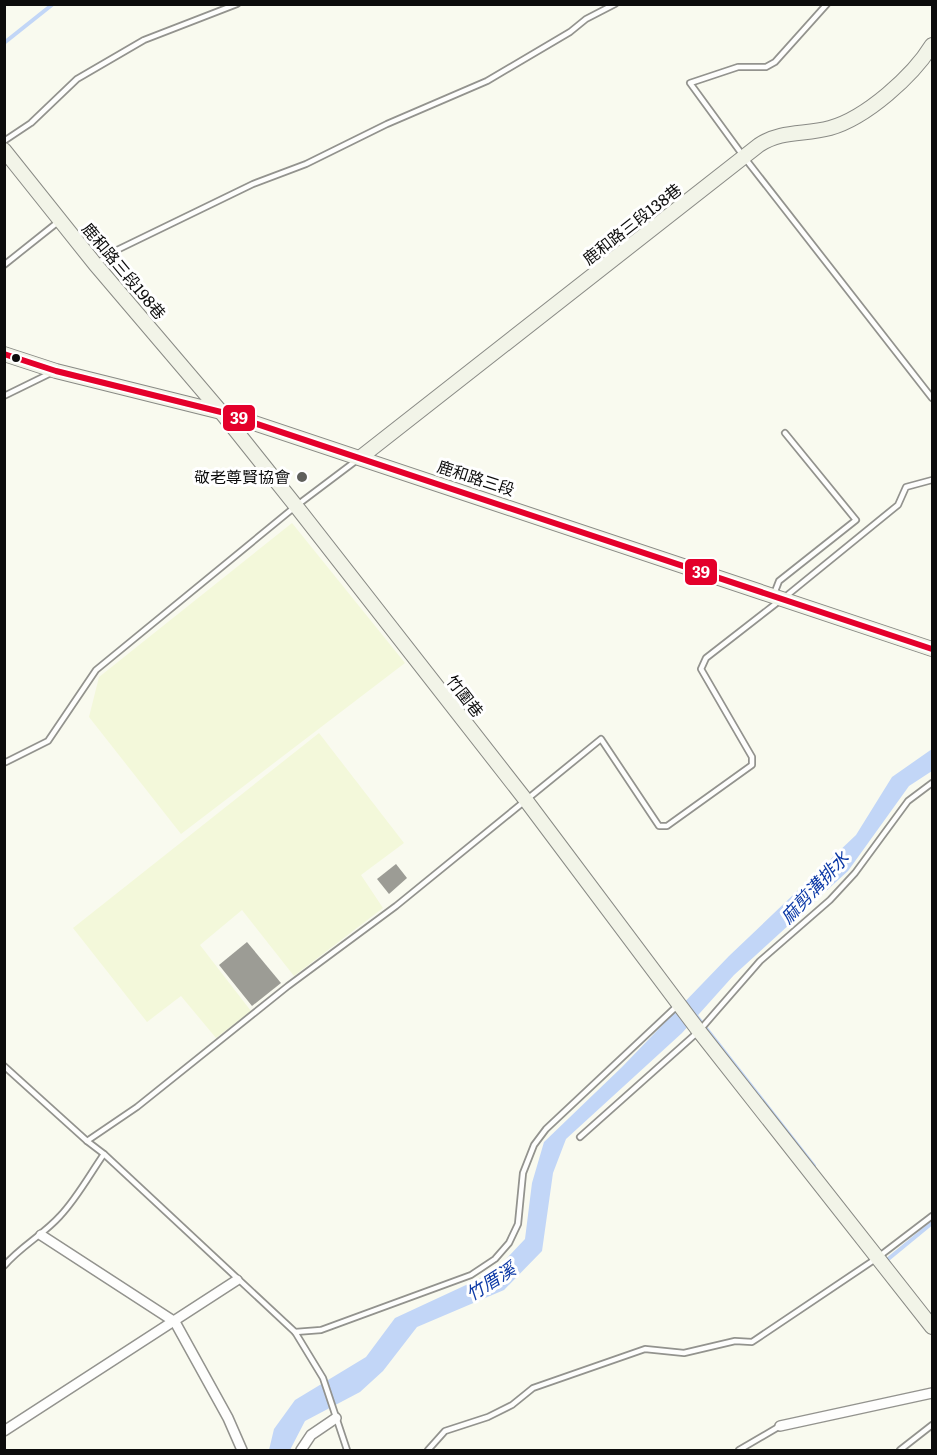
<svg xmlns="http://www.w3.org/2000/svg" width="937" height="1455" viewBox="0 0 937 1455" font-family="Literata,'Noto Sans TC',serif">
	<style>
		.farmland { fill: #f3f8da }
		.water { fill: #c2d6f7 }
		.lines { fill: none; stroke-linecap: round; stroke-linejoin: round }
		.stream { stroke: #c2d6f7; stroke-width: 4 }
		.building { fill: #9c9c95 }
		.lane-casing { stroke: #93938e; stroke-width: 8 }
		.street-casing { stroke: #93938e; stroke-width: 12 }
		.secondary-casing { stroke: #898a85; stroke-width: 16 }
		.lane { stroke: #fefefd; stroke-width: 4.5 }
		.street { stroke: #fefefd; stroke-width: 9 }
		.secondary { stroke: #f2f4e8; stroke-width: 14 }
		.bus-1-casing { stroke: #fff; stroke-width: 10 }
		.bus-1 { stroke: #e4002b; stroke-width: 6 }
		.bus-dot { fill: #0c0c0c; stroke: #fff; stroke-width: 2 }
		.poi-dot { fill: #5f5f5b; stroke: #fff; stroke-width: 2 }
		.labels { text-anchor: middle; stroke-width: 6; stroke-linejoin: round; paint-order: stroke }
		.street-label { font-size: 16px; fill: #0c0c0c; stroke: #fff }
		.poi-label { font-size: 16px; fill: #0c0c0c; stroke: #fff; text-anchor: end }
		.water-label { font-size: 18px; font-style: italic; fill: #0c39a6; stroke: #fff }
		.line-badge { stroke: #fff; stroke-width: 2 }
		.badge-label { font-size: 16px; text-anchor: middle; font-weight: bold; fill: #fff }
	</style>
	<rect width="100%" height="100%" fill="#f9faef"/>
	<g class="farmland">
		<polygon points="292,523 405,663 181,834 89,717 99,677"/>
		<polygon points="319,733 404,843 361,875 383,908 294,976 242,910 200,945 251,1011 216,1038 181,996 147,1022 73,928"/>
	</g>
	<polygon class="water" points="932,749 932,771 909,786 848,871 734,975 682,1033 566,1139 553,1173 542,1251 504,1290 417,1327 383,1371 360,1392 305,1421 290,1450 269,1450 274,1429 295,1400 366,1357 395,1318 494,1272 525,1239 532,1183 544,1142 622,1067 729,956 856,835 892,777"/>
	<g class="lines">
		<g class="stream">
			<polyline points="4,43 53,4"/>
			<polyline points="694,1013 814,1166"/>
			<polyline points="887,1260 932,1223"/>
		</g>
	</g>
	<g class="building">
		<polygon points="396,864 407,878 389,894 377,879"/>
		<polygon points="247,942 281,983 252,1006 219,965"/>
	</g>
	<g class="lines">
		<defs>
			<g id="lane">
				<polyline points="827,4 775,62 766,67 738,67 690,83 744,157 932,398"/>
				<polyline points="4,141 31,123 77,79 144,40 237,4"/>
				<polyline points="97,263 117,250 253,184 306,164 387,124 487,81 570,32 586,19 615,4"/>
				<polyline points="4,265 58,222"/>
				<polyline points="4,396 51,373"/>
				<polyline points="774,594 779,581 856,520 785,433"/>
				<polyline points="785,597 898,505 906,487 932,480"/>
				<polyline points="4,763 48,741 96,670 296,506 357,460"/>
				<polyline points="4,1066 87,1141 104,1154 295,1332 323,1378 347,1450"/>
				<polyline points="580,1137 699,1031 760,961 830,900 855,873 908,801 932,783"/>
				<polyline points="87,1141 137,1107 288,986 396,906 601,739 659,826 667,826 752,765 752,757 701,669 706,658 778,602"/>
				<path d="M4,1266c17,-20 39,-31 56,-50 17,-18 30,-42 44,-62"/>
				<polyline points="295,1332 321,1330 471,1275 495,1259 509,1243 518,1224 523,1173 534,1145 546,1129 677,1006"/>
				<polyline points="428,1450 445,1431 488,1417 512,1405 533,1388 645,1349 684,1353 735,1341 752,1342 877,1258 932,1216"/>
				<polyline points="739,1450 780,1426"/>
				<polyline points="900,1450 932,1425"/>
			</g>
			<g id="street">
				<polyline points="41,1235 175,1322 228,1418 242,1450"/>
				<polyline points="780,1426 932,1393"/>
				<polyline points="4,1431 237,1280"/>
				<polyline points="301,1450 311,1435 336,1418"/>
			</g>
			<g id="secondary">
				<polyline points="4,150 95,264 221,412 296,506 525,799 699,1031 932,1327"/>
				<polyline points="4,354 56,371 221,412 932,649"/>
				<path d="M361,457l398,-312c23,-15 45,-10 71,-17 36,-10 83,-52 102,-83"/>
			</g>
		</defs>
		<use href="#lane" class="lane-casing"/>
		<use href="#street" class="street-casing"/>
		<use href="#secondary" class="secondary-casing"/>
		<use href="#lane" class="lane"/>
		<use href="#street" class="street"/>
		<use href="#secondary" class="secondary"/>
		<defs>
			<polyline id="bus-1" points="4,354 56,371 221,412 932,649"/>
		</defs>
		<use href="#bus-1" class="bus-1-casing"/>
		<use href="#bus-1" class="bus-1"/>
	</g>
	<circle class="bus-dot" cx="16" cy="358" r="5"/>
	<circle class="poi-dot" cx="302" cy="477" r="6"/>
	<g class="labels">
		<g class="street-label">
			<text transform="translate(632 224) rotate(-38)" y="6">鹿和路三段138巷</text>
			<text transform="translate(124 271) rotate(50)" y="6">鹿和路三段198巷</text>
			<text transform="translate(476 478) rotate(18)" y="6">鹿和路三段</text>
			<text transform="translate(465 696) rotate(52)" y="6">竹圍巷</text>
		</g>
		<g class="poi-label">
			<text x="290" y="483">敬老尊賢協會</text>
		</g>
		<g class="water-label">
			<text transform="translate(815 888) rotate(-47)" y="6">麻剪溝排水</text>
			<text transform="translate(491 1282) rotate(-32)" y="6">竹厝溪</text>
		</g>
	</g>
	<g class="line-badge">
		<rect x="222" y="404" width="34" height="28" rx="6" fill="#e4002b"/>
		<rect x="684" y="558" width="34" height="28" rx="6" fill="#e4002b"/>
	</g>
	<g class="badge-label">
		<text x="239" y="424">39</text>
		<text x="701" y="578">39</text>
	</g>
	<rect width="937" height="1455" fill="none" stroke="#0c0c0c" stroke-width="12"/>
</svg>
